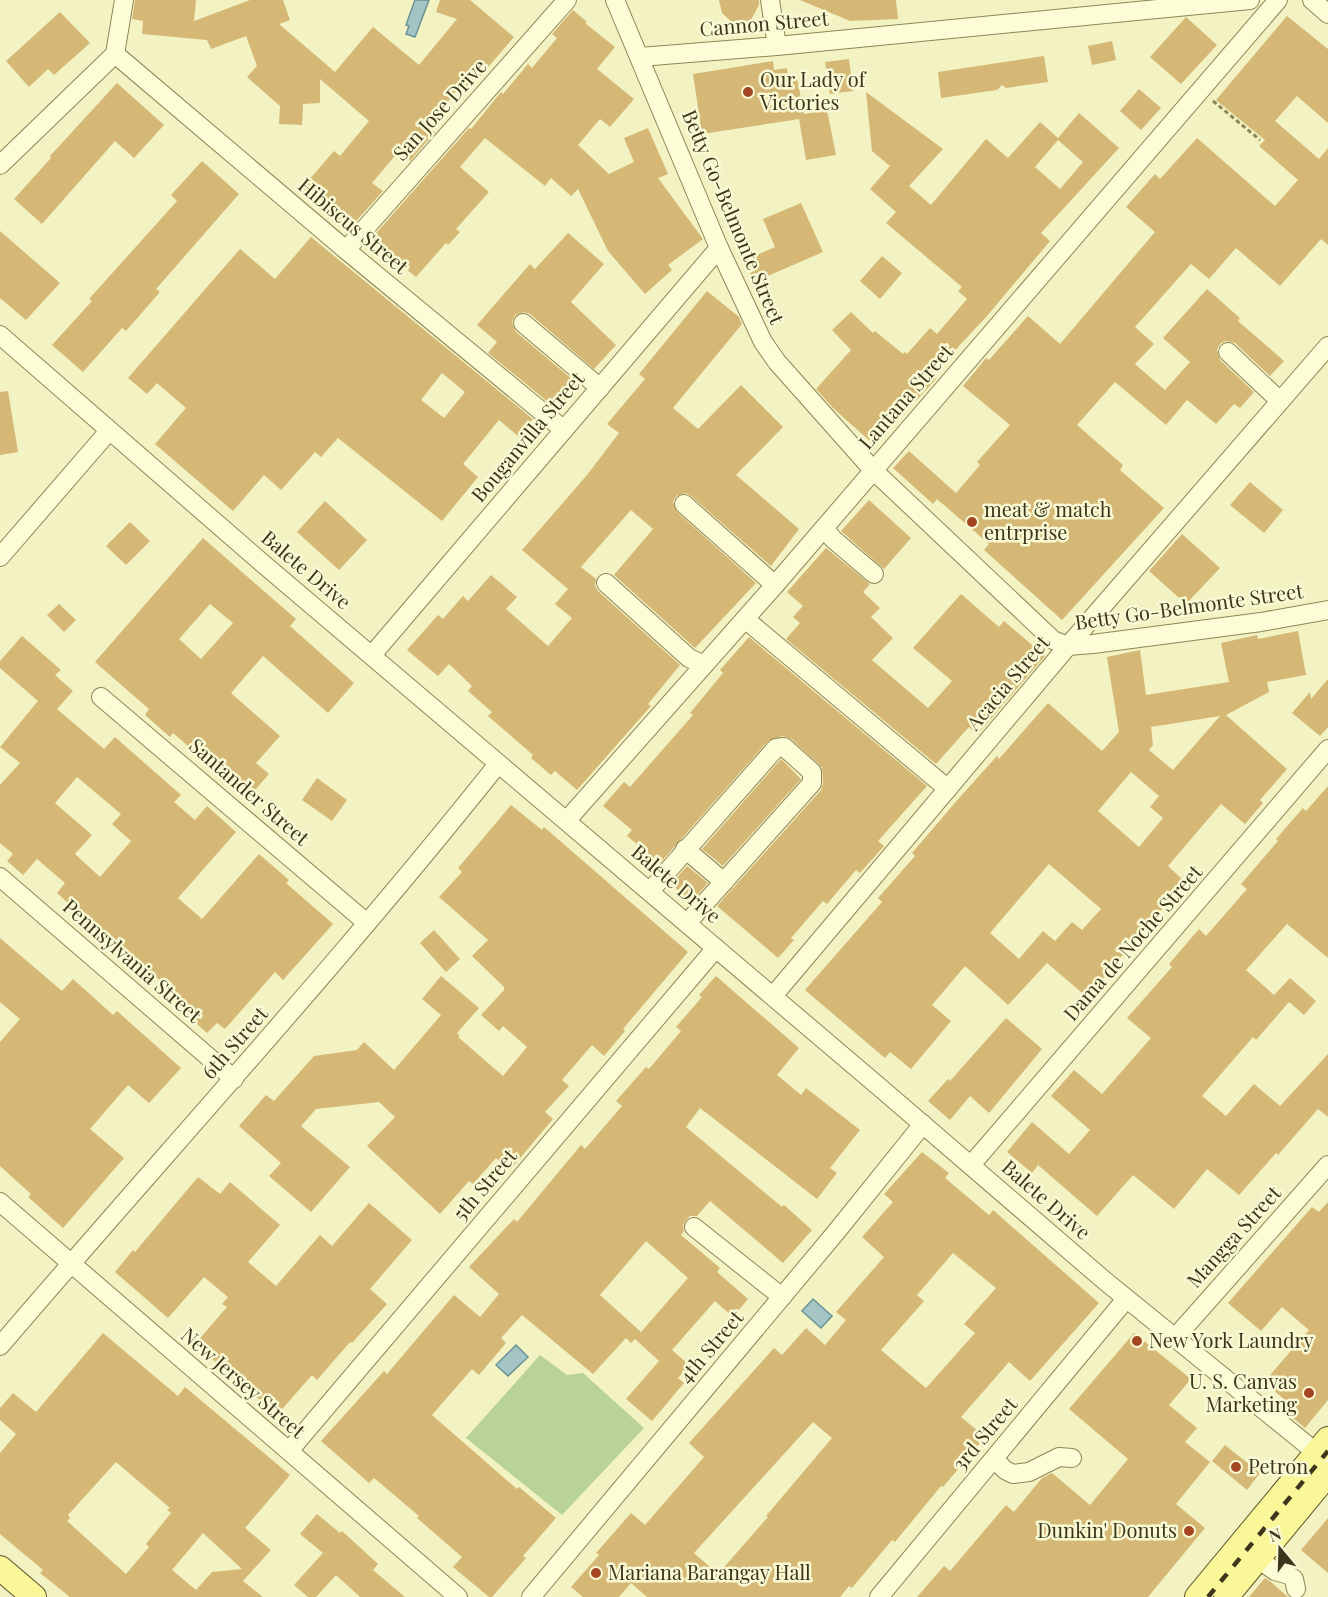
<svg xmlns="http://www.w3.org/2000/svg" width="1328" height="1597" viewBox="0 0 1328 1597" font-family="'Playfair Display',serif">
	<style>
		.green { fill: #b9d295 }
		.water { fill: #a5c5c5; stroke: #6b9395; stroke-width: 1.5 }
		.building { fill: #d5b875; fill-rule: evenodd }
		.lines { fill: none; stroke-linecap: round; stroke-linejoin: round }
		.minor-casing { stroke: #8f8557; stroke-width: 20 }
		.major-casing { stroke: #5c512c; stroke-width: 26 }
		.path { stroke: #8f8557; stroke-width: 3; stroke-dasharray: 4.5 3; stroke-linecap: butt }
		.minor { stroke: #fcfcd7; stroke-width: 18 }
		.major { stroke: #f9f797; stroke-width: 24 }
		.rail { stroke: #3d361d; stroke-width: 4.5; stroke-dasharray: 10 10; stroke-linecap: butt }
		.poi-dot { fill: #a44621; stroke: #f9f9d3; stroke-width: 2 }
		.labels { text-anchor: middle; stroke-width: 5; stroke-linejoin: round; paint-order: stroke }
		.street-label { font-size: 20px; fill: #3d361d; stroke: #f9f9d3 }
		.poi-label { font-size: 20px; fill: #3d361d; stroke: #f9f9d3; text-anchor: start }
	</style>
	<rect width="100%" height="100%" fill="#f3f2c3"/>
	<polygon class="green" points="540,1355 567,1375 583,1373 644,1428 562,1515 466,1438"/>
	<g class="water">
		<polygon points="415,0 429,0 415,37 406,34 409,26 406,25"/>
		<polygon points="813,1299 832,1316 821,1328 802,1311"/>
		<polygon points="516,1345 528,1357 508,1376 496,1365"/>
	</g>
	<g class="building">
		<polygon points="135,0 196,0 194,21 250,0 283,0 290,20 279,24 335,72 373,27 419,65 457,19 436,12 440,0 470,0 514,37 463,96 457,91 427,126 435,132 410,161 399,151 372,183 383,191 350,228 302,188 334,151 340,156 369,121 320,79 320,103 303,104 302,125 279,124 280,106 247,77 257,66 246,36 211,49 207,40 142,34 143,21 132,19"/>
		<polygon points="719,0 759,0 759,5 751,20 734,24 722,13"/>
		<polygon points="800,0 896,0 898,19 850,21"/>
		<polygon points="573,10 587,22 585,23 615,47 597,69 634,99 610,127 600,119 578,145 609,174 634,162 624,138 648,128 668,174 658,178 703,239 668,265 672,270 645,294 608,251 578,189 571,196 551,178 545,186 485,138 460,167 489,192 456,229 460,232 448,245 446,243 416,277 370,240 469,128 471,129 501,92 503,94 528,64 532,68 557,38 552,34"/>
		<polygon points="60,12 90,43 54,75 48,69 29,87 6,61"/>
		<polygon points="1287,16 1328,49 1328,123 1297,96 1275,121 1319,159 1328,148 1328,245 1321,239 1280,286 1236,248 1209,279 1191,264 1135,327 1154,344 1135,364 1165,390 1190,362 1163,338 1207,289 1240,318 1238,321 1284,361 1270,376 1235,343 1225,341 1220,344 1217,350 1220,360 1254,392 1240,408 1234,404 1216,424 1187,400 1166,425 1115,382 1077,425 1123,465 1120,470 1164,508 1062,620 984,550 989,544 937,499 933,504 893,468 909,451 956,493 980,465 977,462 1010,425 963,386 986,358 989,360 1028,316 1060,344 1155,232 1126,207 1155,174 1160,179 1197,138 1275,206 1298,180 1259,146 1265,140 1216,100"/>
		<polygon points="1186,17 1217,45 1181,84 1150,57"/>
		<polygon points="1112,41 1116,60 1092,65 1088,46"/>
		<polygon points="1044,56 1048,82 1006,88 1002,85 997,90 941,98 938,72"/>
		<polygon points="849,59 853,91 830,94 825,62"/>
		<polygon points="773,61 774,70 787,68 788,79 797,78 804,114 827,110 836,155 806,160 799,119 702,134 693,74"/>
		<polygon points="117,83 164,125 134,158 115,141 42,224 14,199 51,158 50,156"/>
		<polygon points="1139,89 1161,108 1141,130 1120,111"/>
		<path d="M866,92l77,57 -34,37 22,19 55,-66 22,19 32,-36 18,16 21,-25 40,35 -78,85 9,8 -63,75 -55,59 4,4 -20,22 -4,-5 -41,46 -37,-33 -18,-20 35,-39 -19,-20 19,-18 22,21 2,-2 28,23 2,-2 2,2 23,-26 7,6 30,-35 -9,-8 4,-4 -76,-64 10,-11 -26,-23 20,-23 -18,-15zM1058,140l25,22 -23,27 -25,-22z"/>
		<polygon points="202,161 239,194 156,289 160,292 126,331 122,328 83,372 52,345 92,301 89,299 177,201 171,195"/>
		<polygon points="801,203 823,252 754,282 745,260 775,247 763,219"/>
		<polygon points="0,231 60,283 26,320 0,298"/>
		<polygon points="568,233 604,264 571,302 616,345 594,369 530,314 524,312 515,315 512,322 516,332 580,386 558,410 488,353 497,342 477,325 530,264 535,269"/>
		<path d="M311,237l222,182 -15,17 -19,-16 -36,44 15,13 -36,44 -104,-83 -17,19 -6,-5 -34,38 -17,-15 -31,36 -78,-67 31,-36 -29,-25 -10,11 -19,-16 112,-129 35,30zM442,373l23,19 -21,26 -23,-18z"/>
		<polygon points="882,256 902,273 880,299 860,281"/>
		<polygon points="707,291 739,317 742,324 673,408 698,429 741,385 783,427 736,475 799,529 771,566 691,496 686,493 676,496 673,502 677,512 756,583 695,648 614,575 653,529 631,510 581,567 596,579 595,586 598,591 680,665 648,704 651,706 577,790 555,771 551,775 531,758 533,755 488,716 492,712 468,691 472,686 449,664 438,676 407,650 438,615 443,619 463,596 468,601 491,575 517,597 506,609 548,646 572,618 555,604 568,589 522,550 587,475 619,433 607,424 645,379 639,374"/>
		<polygon points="8,391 18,452 0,455 0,392"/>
		<polygon points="1250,482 1283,510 1264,533 1230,505"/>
		<polygon points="869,500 911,538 884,569 841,531"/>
		<polygon points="325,501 367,540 339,570 297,532"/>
		<polygon points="130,522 150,541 126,565 106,546"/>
		<polygon points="1182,534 1220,568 1186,604 1149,571"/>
		<path d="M203,538l93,81 -6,7 64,57 -26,30 -65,-57 -32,37 49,43 -24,27 13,11 -21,24 -75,-65 -3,4 -25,-22 4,-6 -54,-47zM210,604l23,19 -32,36 -22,-20z"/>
		<polygon points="826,548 870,584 863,592 880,608 871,617 893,638 872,660 928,708 952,681 913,648 961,594 999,627 1004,621 1045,656 977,735 969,727 936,764 786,639 800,623 793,617 803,606 787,592"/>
		<polygon points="59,604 76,620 64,632 47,615"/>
		<path d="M1298,631l8,44 -39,7 2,10 -43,23 61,54 -27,31 3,3 -18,21 -24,-20 -53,62 17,16 -98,115 -40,-34 -39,42 -43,-39 -33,39 19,16 -40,48 -21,-17 -5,6 -80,-68 77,-88 -4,-4 37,-42 -3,-3 48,-56 37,-41 2,3 49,-56 54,48 17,-19 -12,-75 33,-7 6,45 83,-13 -8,-39 36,-8 1,4zM1220,716l-47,54 -24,-20 4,-5 -2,-18zM1131,772l28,24 -9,11 13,11 -24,29 -41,-36zM1049,864l52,45 -19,21 -10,-8 -17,19 -12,-10 -24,28 -29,-26z"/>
		<path d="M22,636l39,34 -6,5 18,16 -16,18 47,40 11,-12 66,58 -7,7 21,18 12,-14 29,26 -58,66 24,21 57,-65 30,26 -3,3 47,41 -50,56 -8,-8 -50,57 -8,-6 -10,10 -31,-28 6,-6 -41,-35 -4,5 -40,-36 2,-2 -42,-38 8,-10 -28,-24 -14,16 -16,-14 6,-7 -13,-11v-58l20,-22 -20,-16 38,-46 -38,-33v-7zM77,777l44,37 -9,10 19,17 -31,36 -25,-23 17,-19 -37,-32z"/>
		<polygon points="749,637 927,786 878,841 884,846 860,873 856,870 827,904 823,901 791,938 794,940 778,958 717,906 821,790 823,783 822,767 791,739 783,736 768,741 660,863 627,836 632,830 603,806 624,782 630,787 693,715 690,713 723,673 720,670"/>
		<polygon points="1328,679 1328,727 1320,736 1292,713 1310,692 1311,699"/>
		<polygon points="781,759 801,779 723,866 702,849"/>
		<polygon points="317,778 347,800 332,821 302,800"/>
		<polygon points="1328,786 1328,958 1287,924 1246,970 1274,995 1290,978 1316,1001 1304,1015 1289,1002 1256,1040 1253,1037 1202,1096 1226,1116 1254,1084 1280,1106 1328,1054 1328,1117 1318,1109 1278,1155 1276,1153 1239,1195 1207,1169 1174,1209 1133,1175 1097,1216 1038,1165 1032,1173 1007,1152 1032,1122 1069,1154 1090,1130 1051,1096 1074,1070 1102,1094 1151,1038 1127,1018 1172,967 1169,964 1199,929 1206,936 1247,889 1241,884 1278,841 1276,839 1303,808 1306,811"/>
		<polygon points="511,805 542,830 544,827 688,952 623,1029 625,1031 604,1056 592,1045 562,1080 569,1086 545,1112 553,1119 510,1170 496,1158 473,1184 469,1181 440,1214 367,1146 395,1117 379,1102 316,1109 301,1126 350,1167 311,1212 269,1176 281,1163 239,1126 266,1095 274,1101 314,1056 357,1050 364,1042 394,1070 441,1015 422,999 441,976 479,1008 457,1033 460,1036 458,1037 503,1076 527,1047 503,1026 499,1031 481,1015 504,990 504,987 472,956 488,940 439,897 462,872 458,868"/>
		<polygon points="687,866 708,883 691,902 671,884"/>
		<polygon points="434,930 460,959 446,972 420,943"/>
		<polygon points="0,938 62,991 73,979 113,1015 117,1011 181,1068 149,1103 128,1085 90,1129 124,1158 63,1228 28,1197 31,1194 0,1166 0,1042 20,1019 0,1002"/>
		<path d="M716,976l83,72 -22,27 24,20 5,-7 54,42 -30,38 7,5 -20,26 -117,-91 -14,19 96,80 2,-2 28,25 -29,33 -73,-62 -13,15h-7l-4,4 -3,5 1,6 -3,4 39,33 -3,4 31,27 -15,18 -18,-16 -43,49 17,15 -11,13 6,5 -32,38 -26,-22 33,-38 -24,-22 3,-3 -7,7 -5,-5 -33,36 -71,-59 -21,23 5,5 -27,32 -7,-6 -40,46 85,74 2,-2 37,31 -33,38 3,2 -34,39h-3l-36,-30 9,-10 -45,-39 2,-2 -45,-38 -5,5 -48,-42 63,-70 3,3 67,-79 26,22 19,-23 -30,-27 45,-48 3,3 64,-77 4,4 37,-43 -6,-5 30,-34 3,2 32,-38 -5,-4 26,-30 -3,-2zM646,1241l42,37 -47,54 -41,-37z"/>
		<polygon points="1006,1018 1042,1049 989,1113 970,1096 950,1120 928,1101 948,1079 950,1081"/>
		<path d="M922,1152l27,21 -4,5 44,37 4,-5 106,93 -69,78 -21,-19 -48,55 24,20 -42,50 -2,-1 -46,56 -3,-2 -40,48 -3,-2 -9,11h-193l-16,-14 -12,14h-36l-12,-10 28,-32 -3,-2 35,-40 14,12 59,-68 -15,-14 85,-95 8,7 24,-27 19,17 21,-25 -10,-8 48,-55 -22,-20 31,-35 -9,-8zM953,1253l43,35 -32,36 11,9 -49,55 -45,-38 43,-49 -7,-6zM813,1422l19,16 -66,78 2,1 -50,57 -24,-21z"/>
		<polygon points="198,1177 220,1194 230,1182 280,1225 248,1262 276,1286 320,1235 332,1246 369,1203 412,1240 370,1289 387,1304 352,1343 350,1342 317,1380 312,1375 277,1415 195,1344 227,1307 222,1304 228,1297 204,1277 168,1318 115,1272 133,1250 135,1252"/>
		<polygon points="1328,1202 1328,1400 1305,1428 1280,1407 1285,1400 1264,1382 1309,1330 1282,1307 1261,1331 1228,1303 1312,1207 1319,1212"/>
		<path d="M103,1333l75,63 7,-9 105,88 -45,53 26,22 -28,31 20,16h-193l-30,-24 3,-3 -43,-36v-81l16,-19 -16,-14v-12l13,-15 23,19zM116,1462l54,46 -3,2 4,3 -25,31 3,3 -23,27 -59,-53 3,-3 -2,-3zM203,1533l39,36 -30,3 -16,18 -24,-20z"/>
		<polygon points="1134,1333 1191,1379 1169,1405 1197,1428 1185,1442 1210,1462 1176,1504 1205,1528 1148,1597 917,1597 944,1566 950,1571 1006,1505 1014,1512 1042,1478 1052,1473 1090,1505 1128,1459 1069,1409"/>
		<polygon points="1225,1445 1260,1473 1247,1490 1212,1461"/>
		<polygon points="317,1514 340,1533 342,1531 378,1564 373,1570 405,1597 360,1597 336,1575 316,1597 308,1597 294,1585 323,1553 300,1534"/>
		<polygon points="1328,1518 1328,1573 1301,1550"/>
		<polygon points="1265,1578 1271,1582 1288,1597 1249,1597"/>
	</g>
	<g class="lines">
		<defs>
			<g id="minor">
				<polyline points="615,0 719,248 763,342 777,362 873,470 1053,640 1068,646 1093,644 1261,622 1328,610"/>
				<polyline points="770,0 777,46"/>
				<polyline points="1312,0 1328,14"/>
				<polyline points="115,54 346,250 564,430"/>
				<polyline points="640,57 777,46 1250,0"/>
				<polyline points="0,165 115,54 124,0"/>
				<polyline points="346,250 567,0"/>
				<polyline points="523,323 600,388"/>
				<polyline points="0,335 261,562 877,1085 1105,1281 1328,1462"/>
				<polyline points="1228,352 1280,401"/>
				<polyline points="684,504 775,585"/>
				<polyline points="824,528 833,539 874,574"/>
				<polyline points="0,557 109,431"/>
				<polyline points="606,583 689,658 704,665"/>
				<polyline points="745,619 948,789"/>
				<polyline points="372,655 719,248"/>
				<polyline points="101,697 367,923"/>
				<polyline points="567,820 775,585 1278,0"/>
				<polyline points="685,849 724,882"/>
				<polyline points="0,877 234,1079"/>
				<polyline points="650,891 776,748 784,747 812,772 812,783 687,923"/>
				<polyline points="773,996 1068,646 1328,346"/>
				<polyline points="971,1165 1328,749"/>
				<polyline points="0,1202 458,1597"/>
				<polyline points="694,1227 782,1297"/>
				<polyline points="1174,1339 1328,1165"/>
				<path d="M0,1346c166,-194 339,-382 498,-582"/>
				<polyline points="289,1451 716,948"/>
				<polyline points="994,1459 1005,1470 1013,1474 1029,1472 1059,1457 1072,1458"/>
				<polyline points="1258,1559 1275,1571 1289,1575 1294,1579 1296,1589"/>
				<polyline points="531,1597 837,1231 923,1124"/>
				<polyline points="879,1597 1126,1299"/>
			</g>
			<g id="major">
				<polyline points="0,1568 34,1597"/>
				<polyline points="1197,1597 1328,1439"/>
				<polyline points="1226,1597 1328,1474"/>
			</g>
		</defs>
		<use href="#minor" class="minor-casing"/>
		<use href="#major" class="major-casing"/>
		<polyline class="path" points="1213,101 1260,140"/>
		<use href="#minor" class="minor"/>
		<use href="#major" class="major"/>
		<polyline class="rail" points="1208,1597 1328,1451"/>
	</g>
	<g class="poi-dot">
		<circle cx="748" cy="92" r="6"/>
		<circle cx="972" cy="522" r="6"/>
		<circle cx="1137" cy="1341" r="6"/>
		<circle cx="1309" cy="1393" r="6"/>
		<circle cx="1236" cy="1467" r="6"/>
		<circle cx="1189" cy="1531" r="6"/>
		<circle cx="596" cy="1573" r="6"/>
	</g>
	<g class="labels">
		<g class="street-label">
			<text transform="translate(764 24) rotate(-5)" y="7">Cannon Street</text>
			<text transform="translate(440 110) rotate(-48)" y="7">San Jose Drive</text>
			<text transform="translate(733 217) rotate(67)" y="7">Betty Go-Belmonte Street</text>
			<text transform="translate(353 226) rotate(40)" y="7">Hibiscus Street</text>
			<text transform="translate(906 397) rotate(-49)" y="7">Lantana Street</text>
			<text transform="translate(528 437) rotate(-50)" y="7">Bouganvilla Street</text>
			<text transform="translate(306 570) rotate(40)" y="7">Balete Drive</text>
			<text transform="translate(1189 607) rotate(-8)" y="7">Betty Go-Belmonte Street</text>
			<text transform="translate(1008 683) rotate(-50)" y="7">Acacia Street</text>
			<text transform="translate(249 792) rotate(41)" y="7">Santander Street</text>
			<text transform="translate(676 884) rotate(40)" y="7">Balete Drive</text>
			<text transform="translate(1133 943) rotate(-49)" y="7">Dama de Noche Street</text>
			<text transform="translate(132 961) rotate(41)" y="7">Pennsylvania Street</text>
			<text transform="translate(235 1043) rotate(-49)" y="7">6th Street</text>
			<text transform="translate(485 1185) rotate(-50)" y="7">5th Street</text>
			<text transform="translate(1046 1200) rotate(41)" y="7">Balete Drive</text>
			<text transform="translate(1234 1237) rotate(-48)" y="7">Mangga Street</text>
			<text transform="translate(711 1347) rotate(-50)" y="7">4th Street</text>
			<text transform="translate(243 1383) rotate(41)" y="7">New Jersey Street</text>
			<text transform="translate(985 1434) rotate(-50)" y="7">3rd Street</text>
		</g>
		<g class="poi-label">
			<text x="760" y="87">Our Lady of<tspan x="760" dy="23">Victories</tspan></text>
			<text x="984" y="517">meat &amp; match<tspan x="984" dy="23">entrprise</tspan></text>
			<text x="1149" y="1348">New York Laundry</text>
			<text x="1297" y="1389" text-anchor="end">U. S. Canvas<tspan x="1297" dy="23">Marketing</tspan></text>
			<text x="1248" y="1474">Petron</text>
			<text x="1177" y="1538" text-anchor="end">Dunkin' Donuts</text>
			<text x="608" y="1580">Mariana Barangay Hall</text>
		</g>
	</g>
	<g transform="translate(1280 1549) rotate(341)" stroke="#f9f9d3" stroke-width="4.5" paint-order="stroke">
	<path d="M0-4.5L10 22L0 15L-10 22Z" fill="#3d361d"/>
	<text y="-9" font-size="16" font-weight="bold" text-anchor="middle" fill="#3d361d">N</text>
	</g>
</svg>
